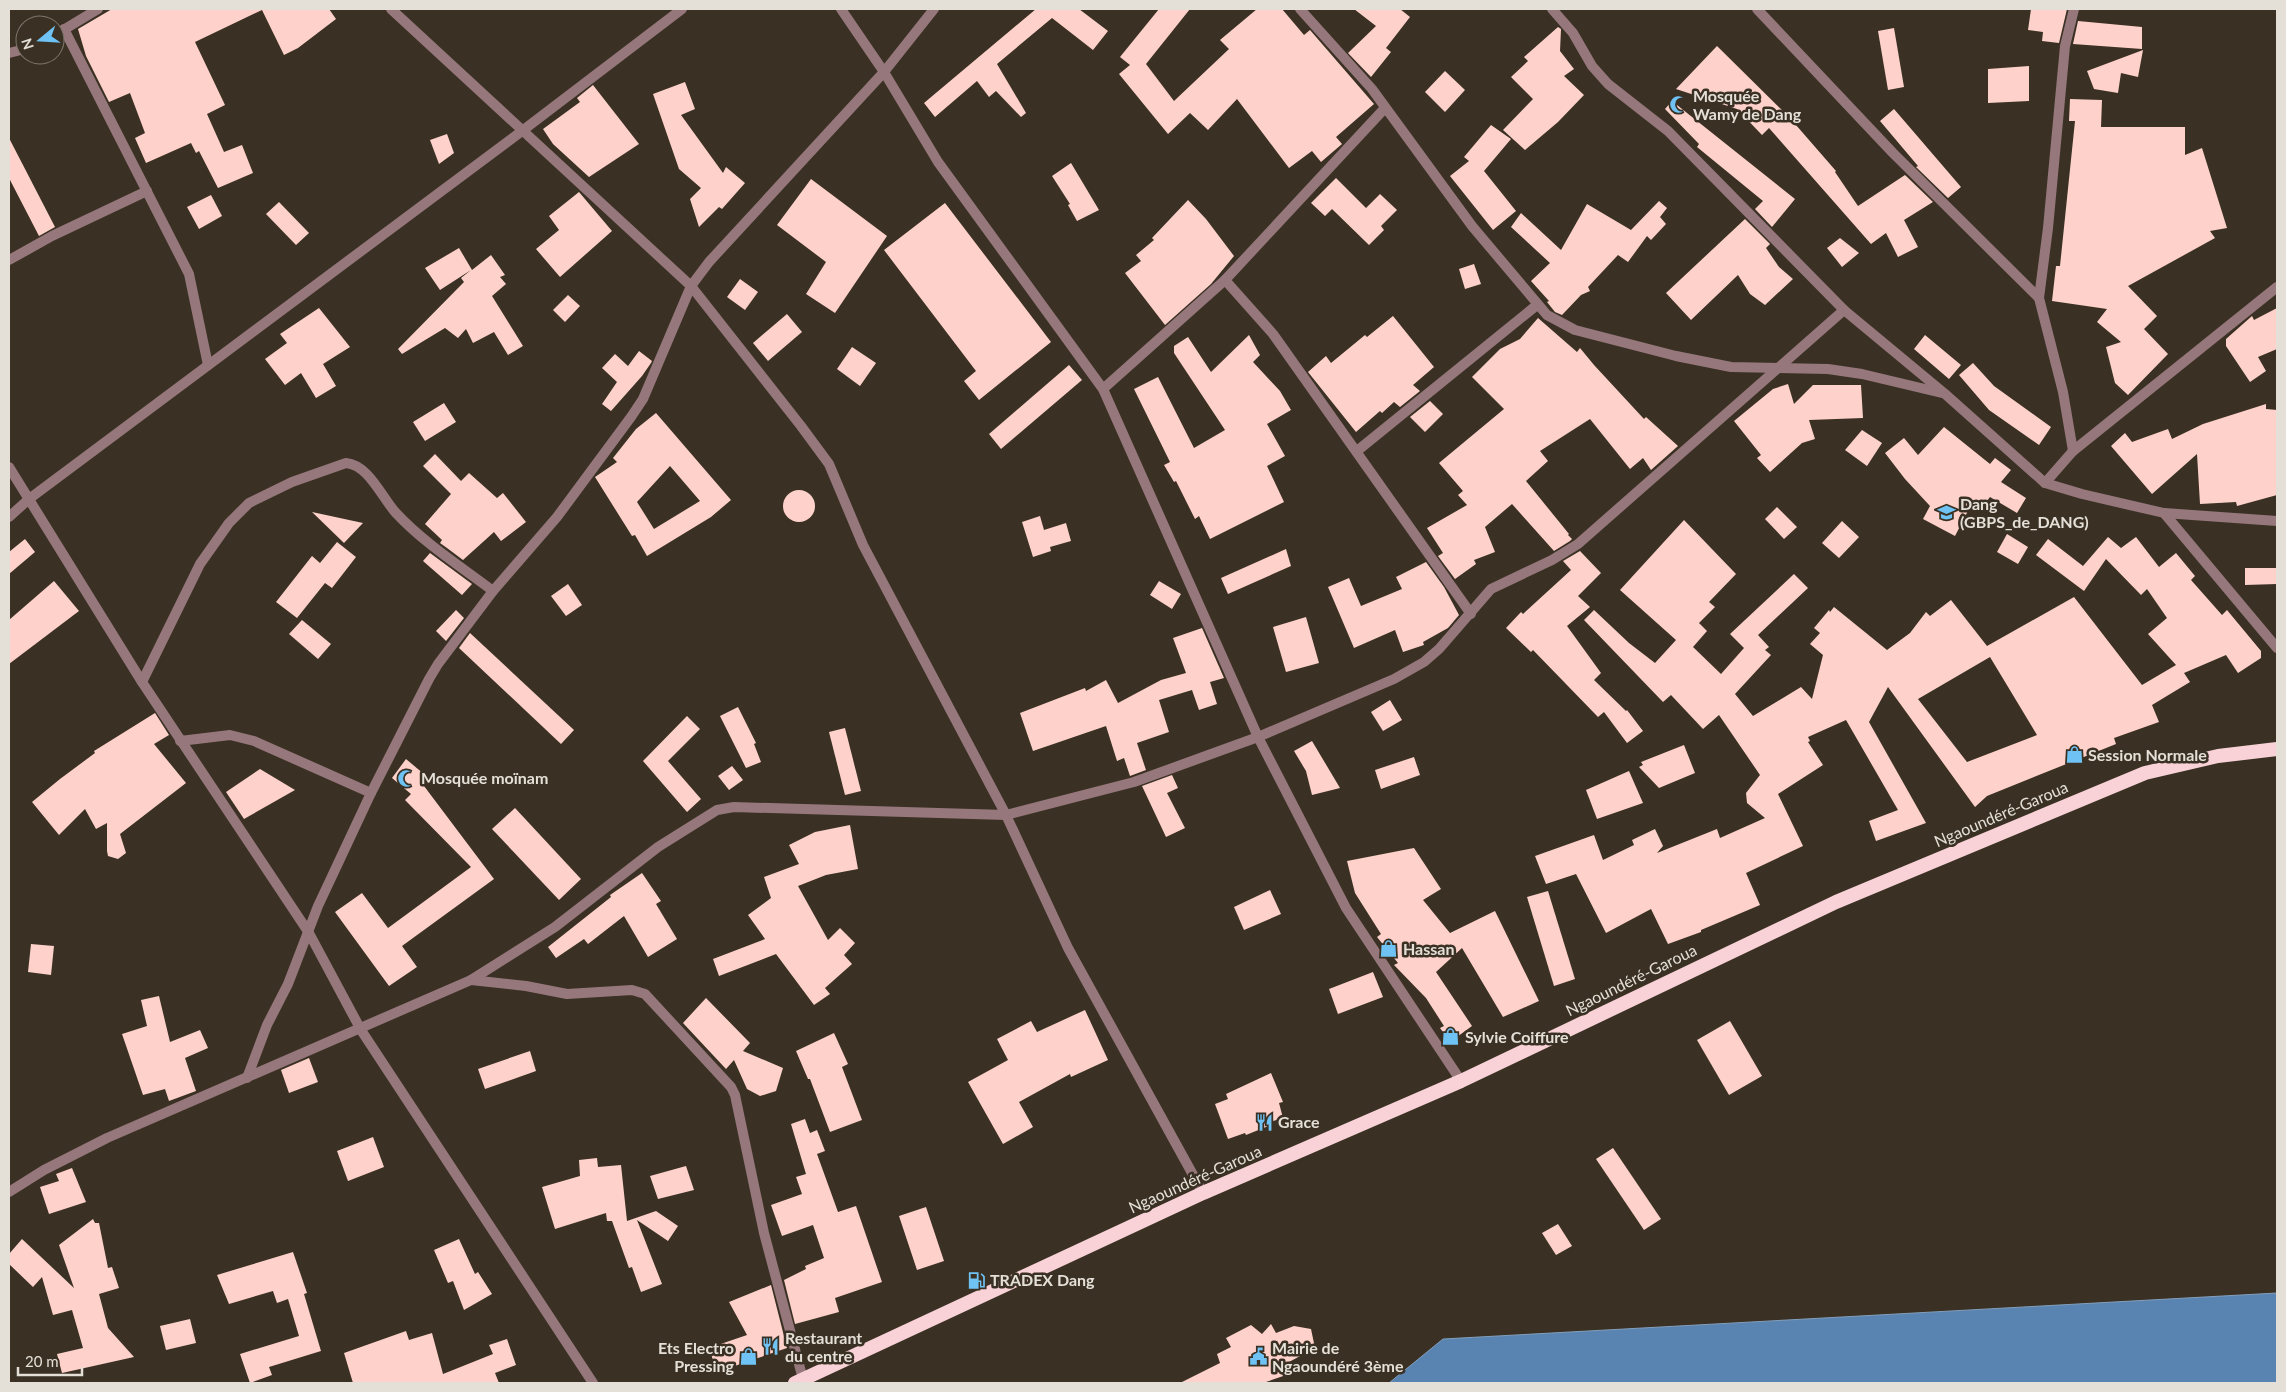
<svg xmlns="http://www.w3.org/2000/svg" width="2286" height="1392" viewBox="0 0 2286 1392" font-family="Lato,sans-serif">
	<style>
		.water { fill: #5983b1; stroke: #839fbc }
		.building { fill: #fed2cb; fill-rule: evenodd }
		.lines { fill: none; stroke-linecap: round; stroke-linejoin: round }
		.minor { stroke: #96777b; stroke-width: 10 }
		.trunk { stroke: #f8d2d6; stroke-width: 14 }
		.labels { text-anchor: middle; stroke-width: 5; stroke-linejoin: round; paint-order: stroke }
		.poi-label { font-size: 16px; font-weight: bold; fill: #e4dfd7; stroke: #3a3124; text-anchor: start }
		.street-label { font-size: 16px; fill: #e4dfd7; stroke: #3a3124 }
	</style>
	<rect width="100%" height="100%" fill="#3a3124"/>
	<polygon class="water" points="2277,1293 2277,1383 1389,1383 1443,1339"/>
	<g class="building">
		<polygon points="112,9 329,9 336,19 298,48 284,55 262,10 195,42 225,105 207,114 224,152 242,145 253,173 218,188 199,151 196,153 191,143 146,163 135,138 145,133 130,93 109,102 86,56 78,29"/>
		<polygon points="1036,9 1079,9 1108,31 1093,50 1052,18 997,64 1026,113 1021,117 996,91 989,97 977,81 935,117 924,103"/>
		<polygon points="1159,9 1190,9 1146,64 1174,101 1229,49 1220,40 1257,9 1282,9 1304,35 1310,30 1374,104 1336,137 1342,144 1321,162 1312,151 1289,168 1237,99 1208,130 1190,113 1168,134 1119,74 1130,65 1120,57"/>
		<polygon points="1354,9 1400,9 1410,17 1386,48 1391,52 1371,77 1348,53 1376,26"/>
		<polygon points="2031,9 2067,9 2059,43 2042,41 2043,32 2028,30"/>
		<polygon points="2078,21 2142,27 2142,49 2073,44"/>
		<polygon points="1558,27 1561,29 1560,51 1574,69 1564,76 1584,95 1558,122 1525,150 1503,130 1533,99 1511,77 1528,61 1524,57"/>
		<polygon points="1894,28 1904,87 1888,90 1878,31"/>
		<polygon points="1717,46 1789,117 1836,171 1835,172 1858,206 1905,175 1933,202 1904,220 1918,247 1898,257 1886,233 1871,244 1769,128 1762,135 1737,109 1676,89"/>
		<polygon points="2143,50 2138,77 2121,73 2118,93 2094,89 2087,71"/>
		<polygon points="2029,66 2029,101 1988,103 1988,69"/>
		<polygon points="1445,71 1465,90 1445,112 1425,92"/>
		<polygon points="685,82 695,109 681,115 723,173 726,167 745,183 722,209 719,207 699,227 690,199 701,188 679,169 653,94"/>
		<polygon points="593,85 639,144 589,177 553,144 543,129 580,102 577,98"/>
		<polygon points="2070,99 2102,100 2101,127 2185,127 2185,155 2202,148 2227,228 2210,231 2215,238 2128,286 2157,316 2144,329 2168,354 2128,395 2115,383 2106,347 2121,342 2097,322 2107,309 2052,301 2056,266 2060,266 2075,121 2069,121"/>
		<polygon points="1672,101 1795,199 1772,227 1755,209 1763,201 1697,147 1699,144 1665,109"/>
		<polygon points="1894,109 1961,187 1948,198 1916,167 1918,166 1880,121"/>
		<polygon points="1491,125 1511,139 1484,171 1516,211 1493,230 1450,176 1469,161 1464,157"/>
		<polygon points="447,134 454,153 439,164 430,140"/>
		<polygon points="9,138 55,227 39,236 9,178"/>
		<polygon points="1071,163 1099,210 1077,221 1068,205 1070,204 1052,176"/>
		<polygon points="1336,178 1366,208 1380,194 1397,210 1381,226 1384,230 1369,245 1332,209 1325,216 1311,203"/>
		<polygon points="811,179 887,236 835,313 806,294 826,262 777,225"/>
		<polygon points="579,192 612,231 560,277 536,249 559,230 549,216"/>
		<polygon points="211,195 222,216 199,229 187,207"/>
		<polygon points="1188,200 1206,219 1234,256 1211,284 1165,325 1125,273 1141,261 1136,255 1154,240 1152,238"/>
		<polygon points="1659,201 1667,208 1660,217 1666,224 1651,240 1647,236 1628,262 1618,255 1588,287 1590,291 1581,295 1562,315 1555,312 1547,302 1549,301 1531,281 1550,263 1511,227 1521,213 1561,250 1587,204 1631,230"/>
		<polygon points="279,202 309,233 296,245 266,214"/>
		<polygon points="945,203 1051,342 979,400 964,381 976,371 884,250"/>
		<polygon points="1745,219 1770,244 1766,248 1779,267 1793,279 1765,305 1750,294 1738,275 1691,320 1666,293"/>
		<polygon points="1840,238 1859,253 1842,267 1827,248"/>
		<polygon points="459,248 472,270 491,255 505,275 500,277 506,284 492,296 523,346 508,355 494,332 473,343 466,329 458,338 445,328 402,354 398,349 464,282 461,278 471,270 440,290 425,268"/>
		<polygon points="1474,264 1481,284 1465,289 1459,269"/>
		<polygon points="740,279 758,292 745,310 727,297"/>
		<polygon points="568,295 580,306 565,322 553,310"/>
		<polygon points="319,308 350,347 323,364 336,386 316,398 301,373 285,385 265,359 287,343 280,334"/>
		<polygon points="2277,308 2277,349 2258,357 2266,371 2250,382 2226,346 2226,339 2252,316 2254,320"/>
		<polygon points="787,314 802,332 768,361 753,343"/>
		<polygon points="1393,316 1434,367 1413,385 1420,391 1400,407 1394,402 1382,413 1380,411 1356,432 1308,372 1326,356 1331,363 1365,335 1367,337"/>
		<polygon points="1538,318 1577,352 1580,348 1594,365 1644,419 1646,417 1678,446 1651,470 1643,458 1630,469 1590,419 1540,451 1548,461 1526,481 1569,534 1568,535 1572,539 1570,541 1554,551 1512,504 1485,527 1495,552 1474,560 1476,564 1455,579 1438,556 1443,553 1427,528 1467,505 1458,495 1463,491 1439,463 1504,409 1472,377 1500,349 1520,339"/>
		<polygon points="1249,335 1260,355 1253,362 1280,391 1291,410 1267,424 1285,456 1267,466 1284,502 1210,539 1199,516 1195,519 1176,481 1174,482 1164,465 1170,462 1134,389 1158,377 1194,448 1225,430 1174,353 1174,346 1188,337 1211,372"/>
		<polygon points="1925,335 1961,365 1949,379 1914,349"/>
		<polygon points="852,347 876,363 860,386 837,369"/>
		<polygon points="639,351 652,361 651,363 642,376 611,411 602,404 617,382 602,368 615,354 628,366"/>
		<polygon points="1973,363 1994,386 2051,427 2039,445 1989,410 1959,375"/>
		<polygon points="1069,365 1082,380 1001,449 989,434"/>
		<polygon points="1788,384 1794,404 1813,385 1861,385 1863,418 1809,420 1815,439 1802,443 1770,472 1757,458 1761,455 1734,421 1773,389"/>
		<polygon points="1430,401 1443,414 1425,432 1410,417"/>
		<polygon points="444,403 456,422 425,441 413,422"/>
		<polygon points="2266,404 2266,409 2277,410 2277,495 2237,506 2236,502 2200,504 2197,454 2152,494 2111,446 2125,433 2132,442 2168,429 2172,439 2203,424"/>
		<path d="M656,413l75,87 -20,17 -64,39 -12,-21 -3,1 -37,-59 22,-15 -4,-4 23,-29zM670,466l30,35 -46,28 -17,-27z"/>
		<polygon points="1944,427 1990,464 1995,458 2011,470 2001,482 2026,498 2017,513 1990,497 1979,511 1971,505 1955,536 1923,519 1930,506 1905,479 1885,453 1904,438 1918,455"/>
		<polygon points="1862,430 1882,443 1867,466 1845,450"/>
		<polygon points="435,454 461,481 469,473 497,498 503,493 526,522 501,541 494,532 463,560 447,548 440,543 442,540 425,524 451,494 423,466"/>
		<circle cx="799" cy="506" r="16"/>
		<polygon points="1777,507 1797,527 1784,539 1765,519"/>
		<polygon points="312,512 363,523 344,543"/>
		<polygon points="1040,516 1044,530 1066,523 1071,541 1050,547 1051,551 1033,557 1022,522"/>
		<path d="M1684,520l52,54 -27,28 6,5 -16,16 8,8 -14,16 28,27 23,-26 -14,-14 64,-60 14,14 -50,47 11,12 -4,3 6,5 -36,39 18,22 48,-29 11,12 11,-44 -13,-11 10,-11 -6,-5 15,-18 1,2 4,-5 53,43 23,-17 16,-21 4,4 21,-16 36,46 87,-49 68,88 34,-20 -28,-31 19,-16 -20,-29 -6,6 -35,-36 -22,32 -48,-36 12,-16 35,27 25,-29 13,11 15,-11 23,30 17,-14 19,23 -4,4 31,35 5,-5 34,41v7l-23,15 -12,-18 -42,18 6,9 -38,23 7,17 -45,16 2,6 -129,52 -12,11 -87,-120 -19,35 57,101 -50,18 -7,-20 29,-11 -52,-90 -38,17 2,4 -2,1 15,23 -45,29 25,52 -57,27 14,32 -59,25v2l-33,12 -17,-35 -45,24 -30,-59 -30,10 -11,-28 59,-21 9,25 31,-15 -2,-5 23,-11 8,17 -6,7 60,-24 3,9 45,-20 -18,-15 -1,-10 14,-18 -41,-60 -16,14 -32,-34 -8,7 -79,-82 10,-10 35,33 26,20 21,-23 -56,-50zM1990,657l47,78 -70,27 -49,-63z"/>
		<polygon points="1842,521 1859,537 1839,558 1822,543"/>
		<polygon points="2007,534 2028,547 2018,564 1997,552"/>
		<polygon points="25,539 35,552 9,574 9,552"/>
		<polygon points="337,542 356,557 332,588 325,583 297,618 276,602 312,556 320,563"/>
		<polygon points="1286,549 1291,566 1228,594 1221,578"/>
		<polygon points="1580,551 1601,573 1578,596 1590,607 1567,626 1601,673 1594,680 1626,711 1627,710 1643,731 1627,743 1604,712 1598,717 1533,650 1531,652 1506,628 1521,612 1523,614 1571,570 1563,561"/>
		<polygon points="430,553 472,584 462,595 423,561"/>
		<polygon points="1426,562 1444,587 1459,615 1448,628 1423,642 1424,645 1403,652 1395,630 1354,648 1328,587 1349,578 1361,606 1402,589 1396,577"/>
		<polygon points="2245,568 2277,568 2277,584 2245,585"/>
		<polygon points="54,581 79,611 9,664 9,620"/>
		<polygon points="1159,581 1181,594 1172,609 1150,595"/>
		<polygon points="568,584 582,605 566,616 551,596"/>
		<polygon points="456,610 464,618 446,641 436,631"/>
		<polygon points="1306,617 1319,663 1286,672 1273,627"/>
		<polygon points="302,620 331,644 318,659 289,634"/>
		<polygon points="1202,628 1224,678 1210,682 1217,704 1199,710 1192,690 1159,700 1169,732 1137,743 1146,770 1130,776 1124,758 1117,761 1106,726 1033,751 1020,713 1085,688 1086,691 1106,680 1118,703 1161,680 1186,673 1173,638"/>
		<polygon points="470,633 574,730 561,744 459,648"/>
		<polygon points="1390,700 1402,720 1383,731 1371,712"/>
		<polygon points="738,707 756,743 754,744 761,762 746,768 720,716"/>
		<polygon points="155,713 169,735 154,744 186,783 120,834 126,853 118,859 108,856 107,851 107,823 96,829 85,809 59,835 32,802 60,779 95,753 94,751"/>
		<polygon points="687,716 700,729 668,761 701,799 687,812 643,761"/>
		<polygon points="845,728 861,791 845,795 829,732"/>
		<polygon points="1312,741 1340,788 1312,795 1306,771 1294,751"/>
		<polygon points="1684,745 1695,773 1659,788 1639,767 1643,765 1641,762"/>
		<polygon points="1414,757 1420,775 1381,789 1375,770"/>
		<polygon points="406,759 431,780 424,786 494,879 402,946 417,967 389,986 335,912 362,893 388,928 471,867 405,800 411,794 392,778"/>
		<polygon points="732,766 743,780 729,790 718,776"/>
		<polygon points="260,769 295,790 244,819 226,792"/>
		<polygon points="1629,771 1643,803 1597,819 1586,790"/>
		<polygon points="1172,775 1178,788 1167,793 1185,828 1166,837 1142,786"/>
		<polygon points="515,808 581,879 559,900 492,829"/>
		<polygon points="850,825 858,869 826,875 798,886 828,940 840,928 855,943 844,955 852,964 825,988 830,994 814,1005 776,954 719,976 713,959 765,939 748,915 771,898 764,877 799,864 789,845 815,832"/>
		<polygon points="1414,848 1441,889 1423,900 1450,933 1495,911 1539,1001 1503,1017 1462,948 1436,972 1472,1026 1450,1042 1440,1028 1444,1026 1426,998 1394,965 1398,963 1377,937 1381,934 1355,893 1347,861"/>
		<polygon points="642,873 661,901 656,904 677,939 648,957 624,916 588,944 584,939 556,958 548,947 611,897 610,895"/>
		<polygon points="1270,890 1281,914 1244,930 1234,907"/>
		<polygon points="1548,891 1575,979 1554,986 1527,897"/>
		<polygon points="31,944 54,946 51,975 28,972"/>
		<polygon points="1373,972 1383,997 1338,1014 1329,989"/>
		<polygon points="159,996 170,1042 200,1030 208,1048 185,1058 196,1091 169,1101 165,1089 143,1095 122,1034 147,1026 141,1000"/>
		<polygon points="706,998 750,1043 743,1051 783,1068 776,1091 760,1096 747,1089 734,1060 726,1069 683,1023"/>
		<polygon points="1085,1010 1108,1060 1071,1077 1070,1074 1019,1102 1033,1127 1003,1144 968,1082 1008,1060 997,1039 1031,1021 1037,1032"/>
		<polygon points="1730,1021 1762,1076 1729,1095 1697,1040"/>
		<polygon points="834,1033 848,1064 842,1067 862,1120 830,1132 810,1079 808,1079 796,1051"/>
		<polygon points="530,1051 536,1071 485,1089 478,1069"/>
		<polygon points="309,1058 318,1082 289,1093 281,1070"/>
		<polygon points="1271,1073 1283,1102 1279,1103 1283,1118 1270,1122 1271,1125 1246,1135 1245,1133 1228,1139 1215,1104 1228,1099 1226,1094"/>
		<polygon points="805,1119 810,1133 817,1130 825,1151 817,1154 838,1212 856,1206 882,1282 835,1298 839,1312 795,1324 784,1280 806,1269 805,1266 824,1258 813,1225 782,1236 771,1205 802,1194 796,1177 806,1174 791,1124"/>
		<polygon points="373,1137 384,1167 348,1181 337,1151"/>
		<polygon points="1613,1148 1661,1219 1644,1230 1596,1159"/>
		<polygon points="597,1158 598,1167 621,1165 627,1221 656,1211 678,1226 668,1241 637,1220 662,1284 641,1292 632,1267 629,1268 612,1221 607,1221 606,1213 555,1229 542,1187 580,1176 579,1160"/>
		<polygon points="686,1166 694,1190 658,1199 650,1176"/>
		<polygon points="72,1168 86,1202 49,1214 40,1187 59,1181 56,1174"/>
		<polygon points="926,1207 944,1261 917,1270 899,1216"/>
		<polygon points="93,1219 95,1223 99,1223 108,1268 112,1267 119,1288 99,1294 108,1328 134,1357 62,1373 57,1354 83,1348 72,1310 53,1315 42,1277 33,1287 9,1264 9,1254 22,1239 74,1288 59,1245"/>
		<polygon points="1558,1224 1572,1246 1556,1255 1542,1233"/>
		<polygon points="459,1239 475,1274 478,1272 492,1294 464,1310 453,1281 448,1283 434,1250"/>
		<polygon points="293,1252 307,1293 304,1294 321,1351 269,1367 272,1375 250,1383 240,1354 299,1336 288,1299 277,1303 273,1291 229,1304 217,1275"/>
		<polygon points="771,1285 787,1348 717,1372 709,1348 747,1335 729,1302"/>
		<polygon points="190,1319 196,1343 166,1350 160,1326"/>
		<polygon points="1271,1324 1276,1333 1294,1326 1311,1329 1315,1348 1289,1362 1298,1371 1263,1383 1180,1383 1220,1363 1217,1354 1231,1347 1226,1338 1251,1325 1262,1334"/>
		<polygon points="406,1331 409,1340 432,1333 443,1374 493,1354 489,1345 507,1339 516,1365 495,1373 499,1383 353,1383 344,1353"/>
	</g>
	<g class="lines">
		<g class="minor">
			<polyline points="391,9 691,286 801,426 829,464 863,545 1006,815 1068,948 1203,1193"/>
			<polyline points="841,9 884,72 938,162 1103,389 1258,737 1346,908 1461,1081"/>
			<polyline points="1300,9 1372,89 1472,226 1547,315 1575,330 1676,356 1731,367 1828,369 1862,374 1942,393"/>
			<polyline points="1552,9 1573,33 1592,66 1608,84 1668,131 1844,310 1944,393 2045,483 2082,494 2164,513 2277,521"/>
			<polyline points="1757,9 1893,153 2039,298"/>
			<polyline points="64,29 189,274 208,365"/>
			<polyline points="55,35 98,9"/>
			<polyline points="9,53 25,49"/>
			<polyline points="9,260 52,236 147,191"/>
			<polyline points="1225,280 1273,334 1471,614"/>
			<polyline points="1103,389 1225,280 1385,108"/>
			<polyline points="1357,451 1537,305"/>
			<polyline points="2073,451 2063,392 2039,298 2048,228 2065,46 2074,9"/>
			<polyline points="9,467 142,682 309,933 361,1030 593,1383"/>
			<polyline points="2045,483 2073,451 2277,287"/>
			<polyline points="2164,513 2277,648"/>
			<polyline points="9,517 29,499 522,131 682,9"/>
			<path d="M142,682l58,-118 29,-41 20,-20 43,-21 54,-19c23,2 36,35 50,50 28,30 64,53 97,78"/>
			<polyline points="180,741 230,735 254,741 371,793"/>
			<polyline points="471,980 526,986 567,994 632,990 645,994 731,1087 735,1095 764,1233 804,1383"/>
			<polyline points="247,1078 267,1025 288,984 318,906 371,793 429,679 438,664 493,591 557,517 631,417 643,399 691,286 709,262 884,72 934,9"/>
			<polyline points="9,1192 44,1170 107,1138 471,980 555,927 658,847 717,810 734,807 1006,815 1134,782 1258,737 1394,679 1424,662 1439,649 1491,589 1552,560 1578,544 1844,310"/>
		</g>
		<polyline class="trunk" points="795,1383 1203,1193 1461,1081 1836,902 2145,773 2218,756 2277,749"/>
	</g>
	<defs>
		<symbol id="mosque-bare" viewBox="-9 -9 18 18"><path d="M3.5-4.9A6 6 0 1 0 3.5 4.9A5 5 0 1 1 3.5-4.9Z" fill="#6fc2f4" stroke="#3a3124" stroke-width="2.5" paint-order="stroke"/></symbol>
		<symbol id="school-bare" viewBox="-9 -9 18 18"><path d="M0-5L7-2L0 1L-7-2ZM-4 1L0 2.5L4 1V4Q0 6-4 4Z" fill="#6fc2f4" stroke="#3a3124" stroke-width="2.5" paint-order="stroke"/></symbol>
		<symbol id="shop-bare" viewBox="-9 -9 18 18"><path d="M-5-2.5h2.3a2.7 3.5 0 0 1 5.4 0H5L5.5 6h-11ZM-1.5-2.5h3a1.5 2.3 0 0 0-3 0Z" fill="#6fc2f4" stroke="#3a3124" stroke-width="2.5" paint-order="stroke"/></symbol>
		<symbol id="restaurant-bare" viewBox="-9 -9 18 18"><path d="M-5-6h1v4h1v-4h1v4h1v-4h1v5L-1.5 .5V6h-2V.5L-5-1ZM5-6V6H3V1.5H1.5Q1.5-4 5-6Z" fill="#6fc2f4" stroke="#3a3124" stroke-width="2.5" paint-order="stroke"/></symbol>
		<symbol id="fuel-bare" viewBox="-9 -9 18 18"><path d="M-5.5-6h7V0h2V4h1.3V-2.5L3-4.5l.8-.8L6-3V5H2.5V1h-1V6h-7ZM-4.2-4.7v3.2H.2V-4.7Z" fill="#6fc2f4" stroke="#3a3124" stroke-width="2.5" paint-order="stroke"/></symbol>
		<symbol id="civic-bare" viewBox="-9 -9 18 18"><path d="M-.6-6.5H3V-4.5H.6V-3L4-1V1h2V6H-6V1h2V-1L-.6-3ZM-1.2 2.5V6h2.4V2.5Z" fill="#6fc2f4" stroke="#3a3124" stroke-width="2.5" paint-order="stroke"/></symbol>
	</defs>
	<g fill-rule="evenodd">
		<use href="#mosque-bare" x="1666" y="92" width="25" height="25"/>
		<use href="#school-bare" x="1934" y="500" width="25" height="25"/>
		<use href="#shop-bare" x="2062" y="742" width="25" height="25"/>
		<use href="#mosque-bare" x="394" y="766" width="25" height="25"/>
		<use href="#shop-bare" x="1376" y="936" width="25" height="25"/>
		<use href="#shop-bare" x="1438" y="1024" width="25" height="25"/>
		<use href="#restaurant-bare" x="1252" y="1110" width="25" height="25"/>
		<use href="#fuel-bare" x="964" y="1268" width="25" height="25"/>
		<use href="#restaurant-bare" x="758" y="1334" width="25" height="25"/>
		<use href="#shop-bare" x="736" y="1344" width="25" height="25"/>
		<use href="#civic-bare" x="1246" y="1344" width="25" height="25"/>
	</g>
	<g class="labels">
		<g class="poi-label">
			<text x="1693" y="102">Mosquée<tspan x="1693" dy="18">Wamy de Dang</tspan></text>
			<text x="1960" y="510">Dang<tspan x="1960" dy="18">(GBPS_de_DANG)</tspan></text>
			<text x="2088" y="761">Session Normale</text>
			<text x="421" y="784">Mosquée moïnam</text>
			<text x="1403" y="955">Hassan</text>
			<text x="1465" y="1043">Sylvie Coiffure</text>
			<text x="1278" y="1128">Grace</text>
			<text x="990" y="1286">TRADEX Dang</text>
			<text x="785" y="1344">Restaurant<tspan x="785" dy="18">du centre</tspan></text>
			<text x="734" y="1354" text-anchor="end">Ets Electro<tspan x="734" dy="18">Pressing</tspan></text>
			<text x="1272" y="1354">Mairie de<tspan x="1272" dy="18">Ngaoundéré 3ème</tspan></text>
		</g>
		<g class="street-label">
			<text transform="translate(2001 814) rotate(-23)" y="6">Ngaoundéré-Garoua</text>
			<text transform="translate(1631 980) rotate(-26)" y="6">Ngaoundéré-Garoua</text>
			<text transform="translate(1195 1179) rotate(-24)" y="6">Ngaoundéré-Garoua</text>
		</g>
	</g>
	<rect width="2286" height="1392" fill="none" stroke="#e4dfd7" stroke-width="20"/>
	<g transform="translate(40 40) rotate(252)"><circle r="24" fill="#3a3124" stroke="#7e776c"/>
	<path d="M0-4L9 19L0 12L-9 19Z" fill="#6fc2f4"/>
	<text y="-8" font-size="14" font-weight="bold" text-anchor="middle" fill="#e4dfd7">N</text>
	</g>
	<path d="M18 1367v8h64v-8" fill="none" stroke="#e4dfd7" stroke-width="2.5"/>
	<text x="25" y="1367" font-size="15" fill="#e4dfd7" stroke="#3a3124" stroke-width="4" paint-order="stroke">20 m</text>
</svg>
